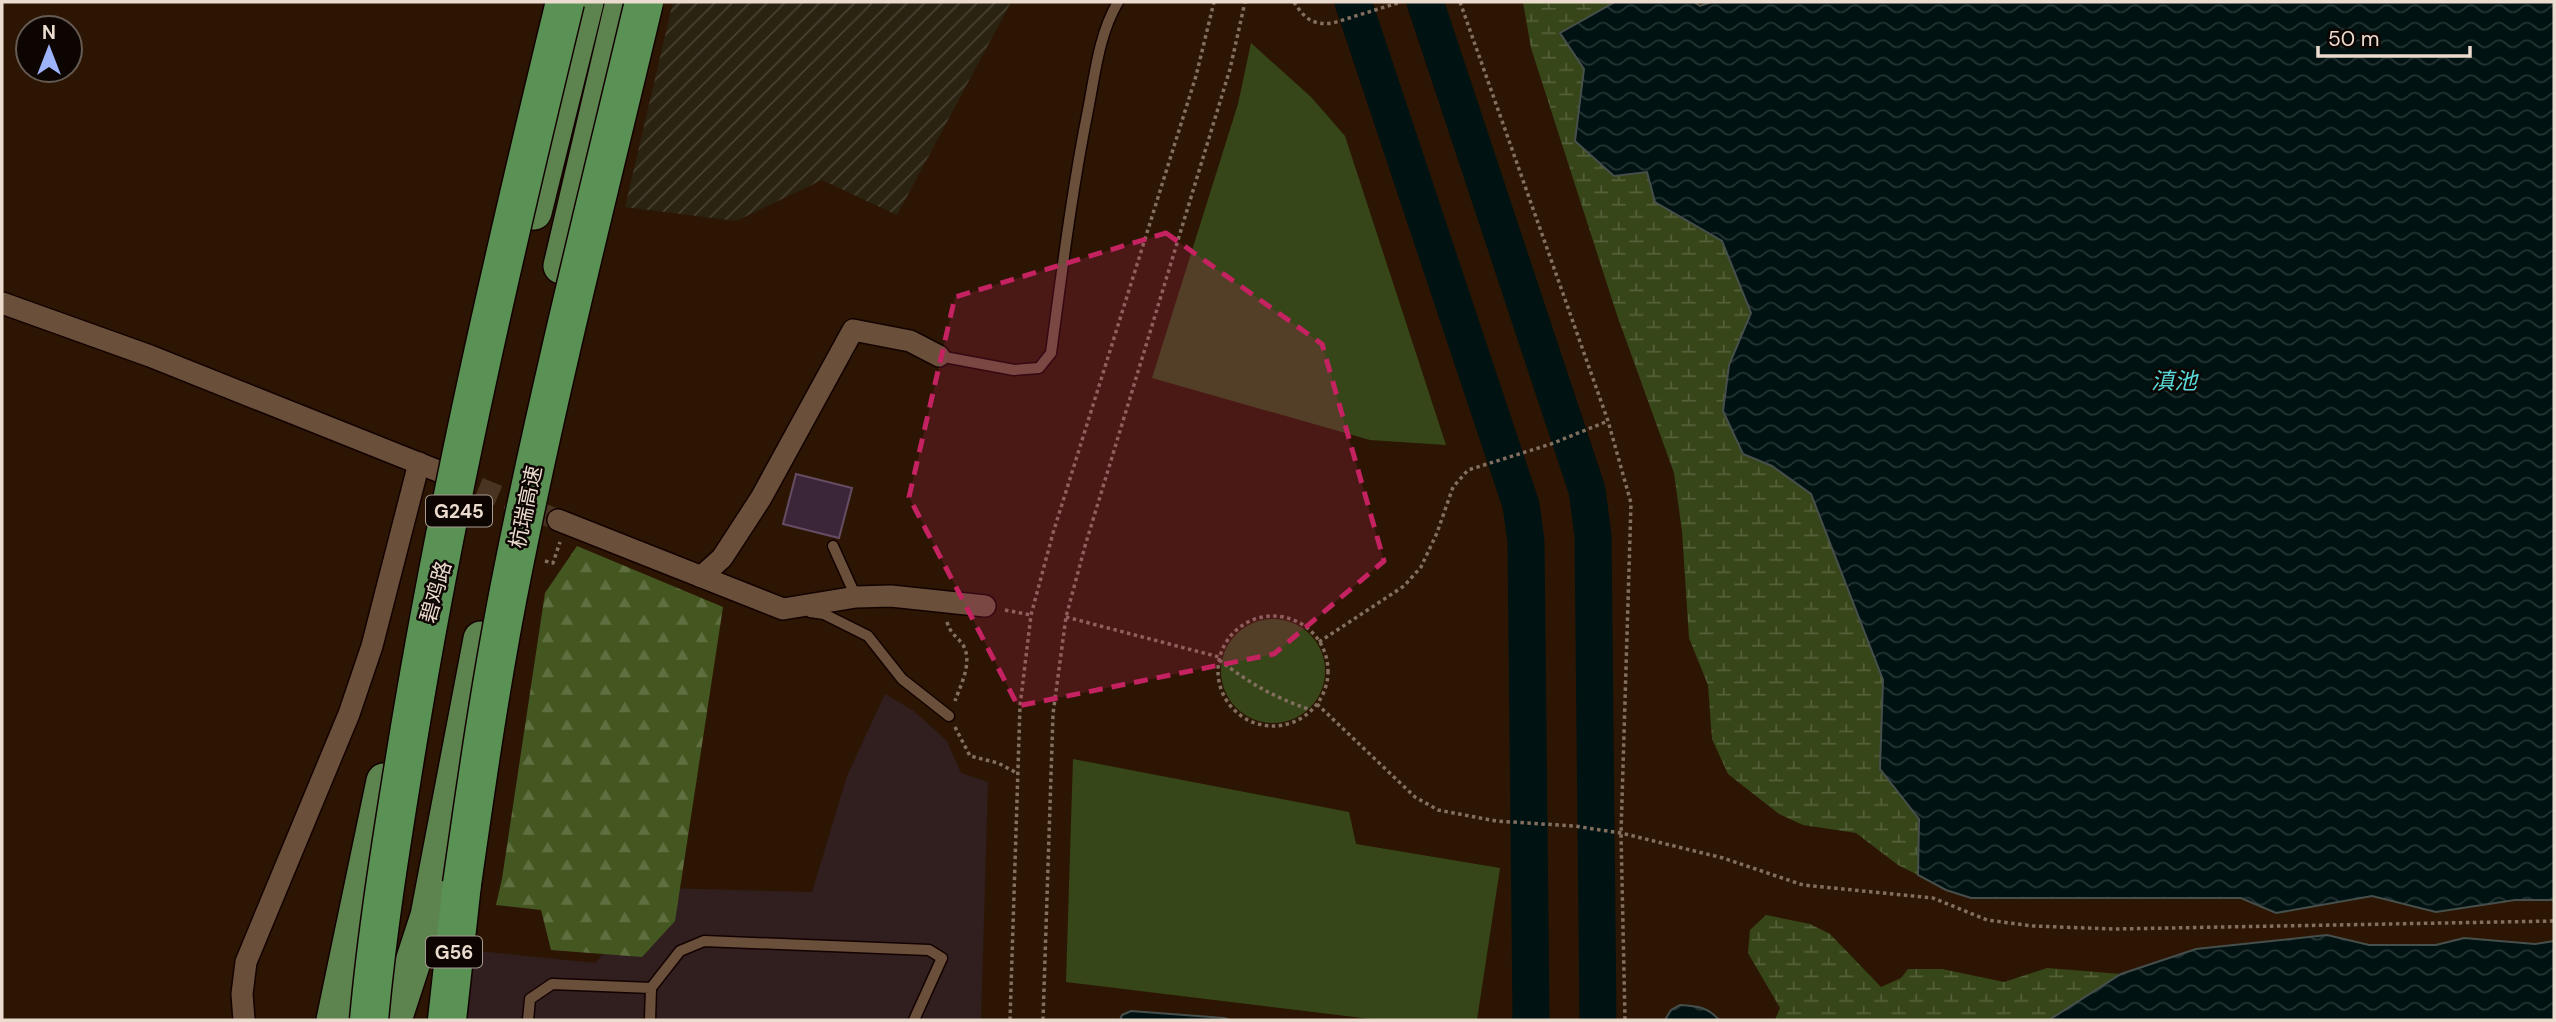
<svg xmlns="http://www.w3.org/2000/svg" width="2556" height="1022" viewBox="0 0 2556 1022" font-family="'DM Sans','Noto Sans SC',sans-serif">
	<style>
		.commercial { fill: #311e1e }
		.industrial { fill: url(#industrial-furrows) }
		.green { fill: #374619 }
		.forest { fill: url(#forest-firs) }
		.wetland { fill: url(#wetland-marsh) }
		.water { fill: url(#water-waves); stroke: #464f4b; stroke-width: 2 }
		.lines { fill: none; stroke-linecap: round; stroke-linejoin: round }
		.river { stroke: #001212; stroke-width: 37 }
		.building { fill: #3b2539; stroke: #674d63; stroke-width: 2 }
		.minor-tunnel { stroke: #493422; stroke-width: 21; stroke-dasharray: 21 10; stroke-linecap: butt }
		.service-casing { stroke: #130200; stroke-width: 13 }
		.minor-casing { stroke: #130200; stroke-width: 24 }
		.trunk-casing { stroke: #130200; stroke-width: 38 }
		.motorway-casing { stroke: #130200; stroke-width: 41 }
		.path { stroke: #826f5f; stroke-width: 3.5; stroke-dasharray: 3.5 3.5; stroke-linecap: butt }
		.service { stroke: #6a503b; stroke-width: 10 }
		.minor { stroke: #6a503b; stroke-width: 21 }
		.trunk { stroke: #5d844f; stroke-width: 35 }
		.motorway { stroke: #5a9154; stroke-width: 38 }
		.motorway-bridge-casing { stroke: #130200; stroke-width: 41; stroke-linecap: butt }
		.motorway-bridge { stroke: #5a9154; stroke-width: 38 }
		.marked { fill: #c42261; fill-opacity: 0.2; stroke: #c42261; stroke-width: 5; stroke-dasharray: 14 9; stroke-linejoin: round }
		.labels { text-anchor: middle; stroke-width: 5; stroke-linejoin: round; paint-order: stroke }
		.shield { fill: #0d0501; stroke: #a89c91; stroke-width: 2 }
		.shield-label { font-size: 19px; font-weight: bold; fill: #ebdccf }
		.street-label { font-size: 21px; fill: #ebdccf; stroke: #0d0501 }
		.water-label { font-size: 23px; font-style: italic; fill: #58d9da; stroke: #0d0501 }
	</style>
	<defs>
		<pattern id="industrial-furrows" width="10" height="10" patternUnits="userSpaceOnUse" patternTransform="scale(1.75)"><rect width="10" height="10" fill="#2a2312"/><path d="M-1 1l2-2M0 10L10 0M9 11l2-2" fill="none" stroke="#494233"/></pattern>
		<pattern id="forest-firs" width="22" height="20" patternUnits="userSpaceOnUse" patternTransform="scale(1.75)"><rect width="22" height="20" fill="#455721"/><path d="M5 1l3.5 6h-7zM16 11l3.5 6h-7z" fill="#606f40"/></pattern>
		<pattern id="wetland-marsh" width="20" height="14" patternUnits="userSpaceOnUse" patternTransform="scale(1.75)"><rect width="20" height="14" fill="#374619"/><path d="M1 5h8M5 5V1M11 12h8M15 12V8" fill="none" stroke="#546039"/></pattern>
		<pattern id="water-waves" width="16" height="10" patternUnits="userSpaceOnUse" patternTransform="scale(1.75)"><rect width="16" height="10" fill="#001212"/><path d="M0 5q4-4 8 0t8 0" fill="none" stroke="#253433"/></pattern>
	</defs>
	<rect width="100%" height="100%" fill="#2c1603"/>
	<polygon class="commercial" points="885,694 914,711 947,741 961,773 988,782 981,1020 450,1020 470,950 595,963 661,888 812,892 847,776"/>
	<polygon class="industrial" points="673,2 1011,2 897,215 822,180 736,221 625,207"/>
	<g class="green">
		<polygon points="1251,43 1311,97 1345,136 1446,445 1370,440 1152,378 1238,104"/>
		<circle cx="1273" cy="671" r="52"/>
		<polygon points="1073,759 1349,812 1356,844 1500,868 1477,1020 1379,1020 1066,982"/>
	</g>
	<polygon class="forest" points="577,546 723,607 675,921 642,957 551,950 541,910 496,905 502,879 545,593"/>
	<g class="wetland">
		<polygon points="1523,2 1615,2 1560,33 1584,69 1575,141 1647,172 1655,202 1722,241 1751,313 1729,365 1743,454 1772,466 1811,493 1883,680 1880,769 1919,819 1918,875 1898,865 1856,833 1803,825 1779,814 1728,774 1712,739 1708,685 1689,638 1682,531 1674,473 1617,315 1531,48"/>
		<polygon points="1766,915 1810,924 1830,934 1881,987 1901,978 1908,969 1942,969 2004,982 2047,968 2121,974 2049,1020 1775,1020 1780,1008 1748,953 1750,930"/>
	</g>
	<g class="water">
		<polygon points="1615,2 1694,2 1700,6 1711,2 2554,2 2554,900 2515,900 2436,912 2372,896 2276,913 2241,898 1971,898 1946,890 1918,875 1919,819 1880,769 1883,680 1811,494 1772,466 1743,454 1723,411 1729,365 1751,313 1722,241 1655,202 1647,172 1614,176 1575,141 1584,69 1560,33"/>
		<polygon points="2327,935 2369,945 2436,945 2464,938 2535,944 2554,941 2554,1020 2049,1020 2121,974 2196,949"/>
		<path d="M1680,1005c17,1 28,2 39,15h-54l6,-10z"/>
		<polygon points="1131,1011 1224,1018 1230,1020 1120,1020 1122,1015"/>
	</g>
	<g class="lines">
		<g class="river">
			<polyline points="1353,2 1521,505 1526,541 1531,1020"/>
			<polyline points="1425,2 1587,490 1593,536 1598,1020"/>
		</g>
	</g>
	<polygon class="building" points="796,474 852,488 839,538 783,524"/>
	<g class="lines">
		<polyline class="minor-tunnel" points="450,476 558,520"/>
		<defs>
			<g id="service">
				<path d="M939,356l75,14 25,-2 12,-15c11,-82 21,-163 37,-243 7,-36 11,-76 30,-108"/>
				<polyline points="833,546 856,597"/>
				<polyline points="810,612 824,614 868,636 902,679 949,716"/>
				<polyline points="651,988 680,951 704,941 929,950 942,958 914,1020"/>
				<polyline points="528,1020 530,999 552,984 651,988 650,1020"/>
			</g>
			<g id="minor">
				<polyline points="2,303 150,356 448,475"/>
				<polyline points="558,520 783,609 856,597 891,596 985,606"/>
				<polyline points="701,577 722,558 761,498 853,330 910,341 939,356"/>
				<polyline points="244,1020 242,994 246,962 349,714 372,646 419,463"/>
			</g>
			<g id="trunk">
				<polyline points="534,212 586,2"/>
				<polyline points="561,266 623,2"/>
				<polyline points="334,1020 384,781"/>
				<polyline points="394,1020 428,916 481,639"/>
			</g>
			<polyline id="motorway" points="447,1020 462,884"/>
		</defs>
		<use href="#service" class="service-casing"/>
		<use href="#minor" class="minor-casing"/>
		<use href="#trunk" class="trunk-casing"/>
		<use href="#motorway" class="motorway-casing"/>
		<g class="path">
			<path d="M1294,2c10,16 19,24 39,21l68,-21"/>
			<polyline points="1460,2 1608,421 1631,503 1621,833 1625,1020"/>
			<polyline points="545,561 553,563 560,542"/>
			<polyline points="1005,610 1031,615"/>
			<circle cx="1273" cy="671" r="55"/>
			<polyline points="1066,617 1219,657"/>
			<path d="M947,622c4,13 10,14 16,23 10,17 -2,39 -8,56"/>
			<polyline points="1319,642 1404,586 1421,567 1437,533 1453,487 1468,470 1551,444 1608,421"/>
			<path d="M1219,660c32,24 54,37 92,50"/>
			<polyline points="1317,704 1415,797 1438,810 1496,821 1574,826 1621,833 1723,858 1803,885 1933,898 1987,920 2033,926 2114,929 2554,921"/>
			<polyline points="955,727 970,756 998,763 1017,773"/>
			<polyline points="1010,1020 1020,706 1031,615 1053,533 1196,76 1214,2"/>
			<polyline points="1043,1020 1053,714 1066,617 1085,546 1230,69 1245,2"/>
		</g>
		<use href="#service" class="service"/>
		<use href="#minor" class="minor"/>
		<use href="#trunk" class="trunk"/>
		<use href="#motorway" class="motorway"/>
		<defs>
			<g id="motorway-bridge">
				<path d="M462,884c15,-105 30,-210 51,-314 38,-190 86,-379 131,-568"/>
				<path d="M369,1020c8,-88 22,-175 36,-262 41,-255 99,-505 160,-756"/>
			</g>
		</defs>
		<use href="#motorway-bridge" class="motorway-bridge-casing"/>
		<use href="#motorway-bridge" class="motorway-bridge"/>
	</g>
	<path class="marked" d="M1166,233l156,111 62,217 -110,93 -256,52 -109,-209 46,-200z"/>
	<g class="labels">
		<g class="shield">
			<rect x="426" y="495.5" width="66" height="31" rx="5"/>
			<rect x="426" y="936.5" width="56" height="31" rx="5"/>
		</g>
		<g class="shield-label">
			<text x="459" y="518">G245</text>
			<text x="454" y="959">G56</text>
		</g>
		<g class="street-label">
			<text transform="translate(526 507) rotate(-78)" y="7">杭瑞高速</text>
			<text transform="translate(436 592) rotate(-74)" y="7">碧鸡路</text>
		</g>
		<g class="water-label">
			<text x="2174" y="389">滇池</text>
		</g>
	</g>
	<rect width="2556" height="1022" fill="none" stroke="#ebdccf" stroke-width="7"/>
	<g transform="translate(49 49)"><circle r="33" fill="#0d0501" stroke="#665b53" stroke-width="2"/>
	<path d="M0-5L12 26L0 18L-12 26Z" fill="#9db4fd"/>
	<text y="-10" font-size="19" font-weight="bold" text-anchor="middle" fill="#ebdccf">N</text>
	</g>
	<path d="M2318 46v10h152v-10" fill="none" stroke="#ebdccf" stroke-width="3.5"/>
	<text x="2328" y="46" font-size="21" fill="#ebdccf" stroke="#0d0501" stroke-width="5" paint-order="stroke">50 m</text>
</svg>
